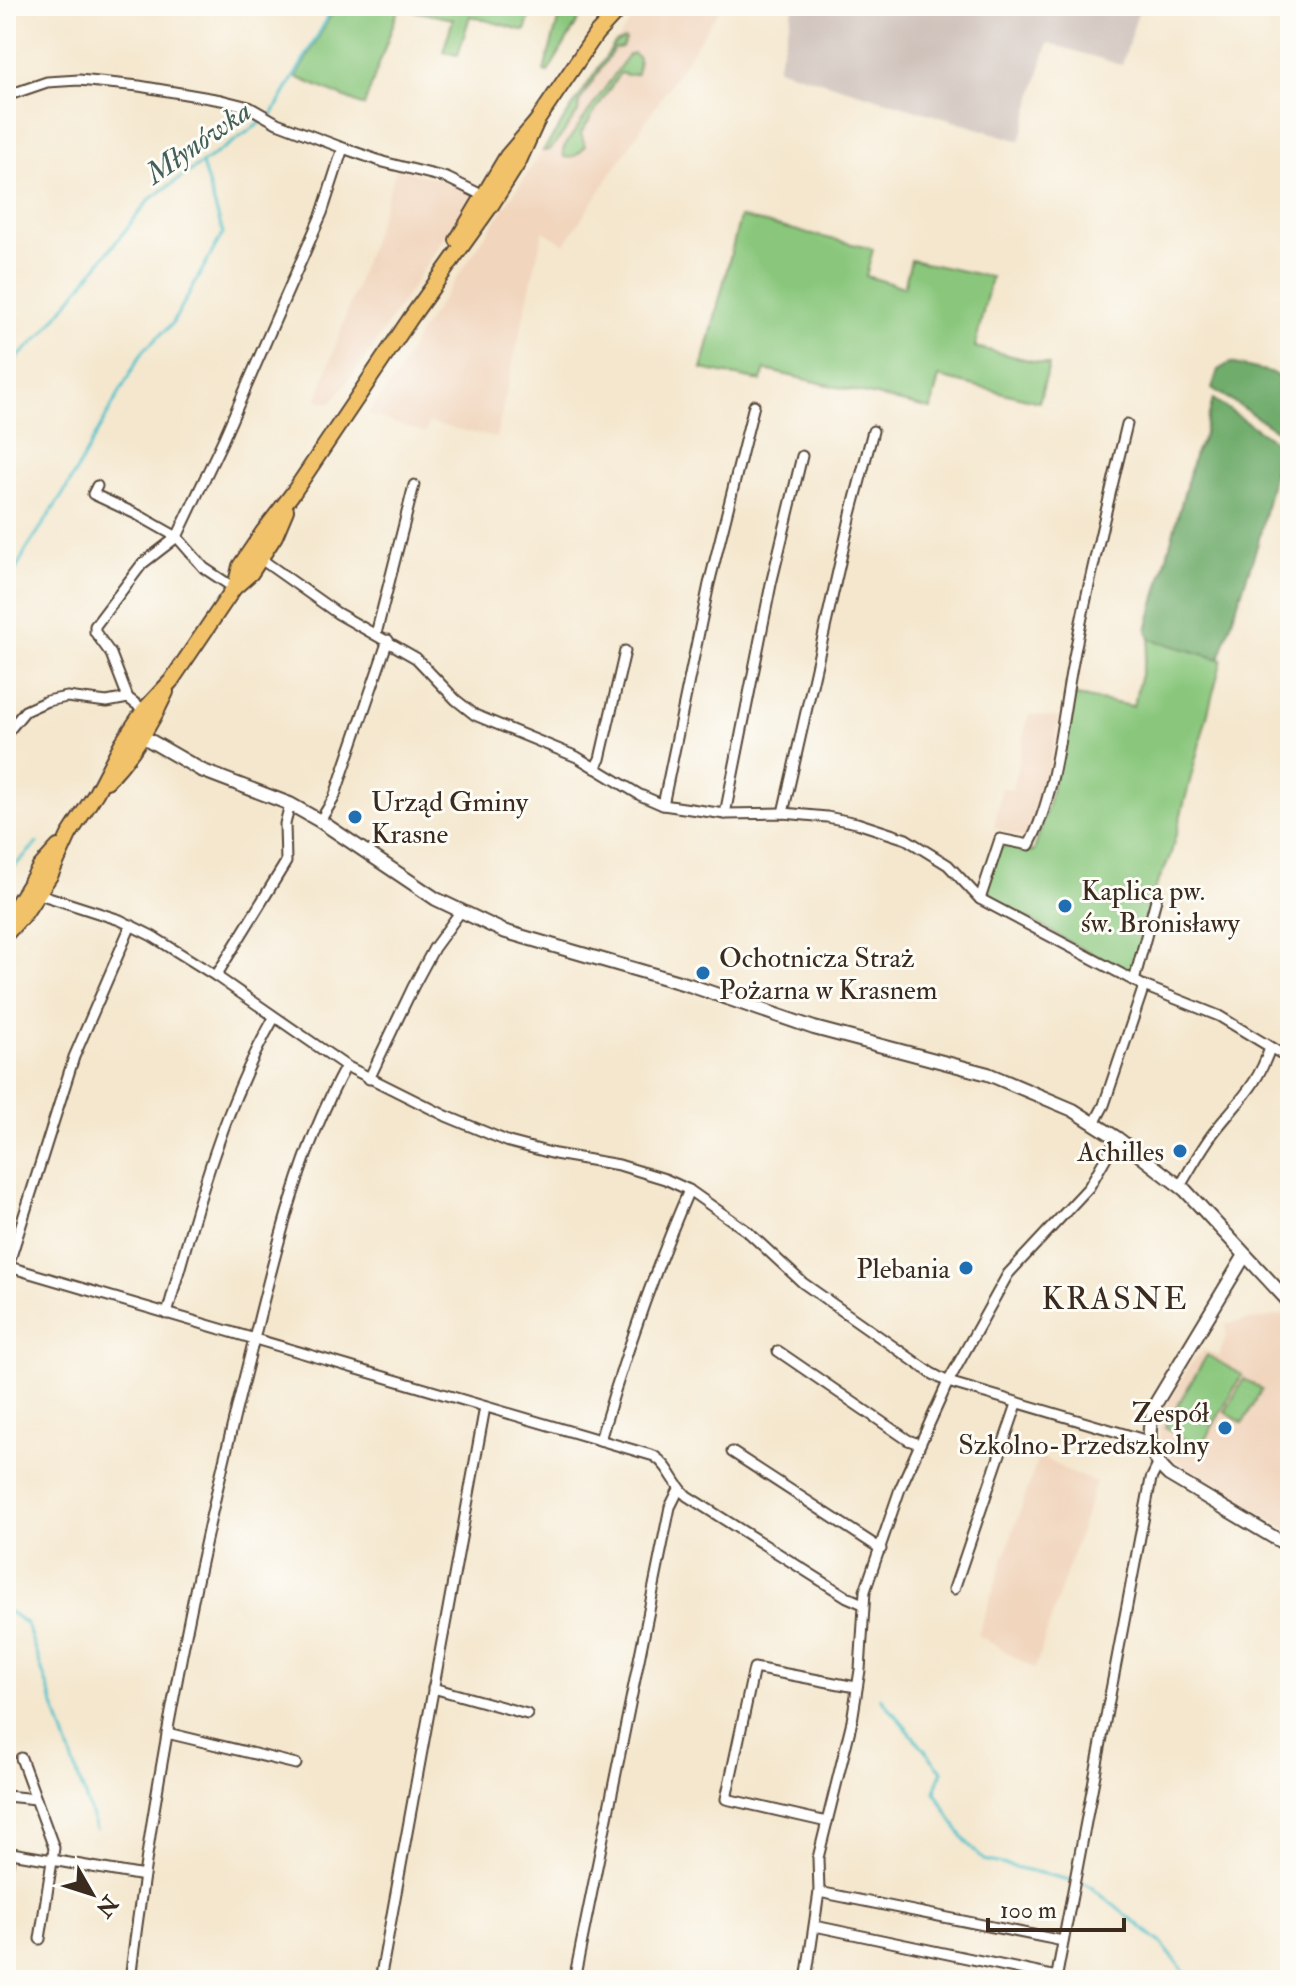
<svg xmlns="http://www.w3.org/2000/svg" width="1296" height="1986" viewBox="0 0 1296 1986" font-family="'IM FELL Double Pica',serif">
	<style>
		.built { fill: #f1d5bd }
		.industrial { fill: #cec1ba }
		.green { fill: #8ac77d; stroke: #62784e; stroke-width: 2 }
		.forest { fill: #6fac6c; stroke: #556b45; stroke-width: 2 }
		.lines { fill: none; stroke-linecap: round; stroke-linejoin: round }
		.stream { stroke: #54c2ca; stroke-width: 3 }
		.minor-casing { stroke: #574638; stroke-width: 13 }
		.tertiary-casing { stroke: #574638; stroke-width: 16 }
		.primary-casing { stroke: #574638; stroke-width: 18 }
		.minor { stroke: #fff; stroke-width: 9 }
		.tertiary { stroke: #fff; stroke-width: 12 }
		.primary { stroke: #f2c26a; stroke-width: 14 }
		.poi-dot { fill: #1f6fb2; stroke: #fdfcf7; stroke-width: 3 }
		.labels { text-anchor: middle; stroke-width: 6; stroke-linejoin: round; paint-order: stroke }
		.poi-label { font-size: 28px; fill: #3b2a1e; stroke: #fdfcf7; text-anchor: start }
		.water-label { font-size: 30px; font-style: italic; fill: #445f5a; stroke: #fdfcf7 }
		.quarter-label { font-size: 32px; letter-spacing: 2px; fill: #3b2a1e; stroke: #fdfcf7 }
	</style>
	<rect width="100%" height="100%" fill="#fdfcf7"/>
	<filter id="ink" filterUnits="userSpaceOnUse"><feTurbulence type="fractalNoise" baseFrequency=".0125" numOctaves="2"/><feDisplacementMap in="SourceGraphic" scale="16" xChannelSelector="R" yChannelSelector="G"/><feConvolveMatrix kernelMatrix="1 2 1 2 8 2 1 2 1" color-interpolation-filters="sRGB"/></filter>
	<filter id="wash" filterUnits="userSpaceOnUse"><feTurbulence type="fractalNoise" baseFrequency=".006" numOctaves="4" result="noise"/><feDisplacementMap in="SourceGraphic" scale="32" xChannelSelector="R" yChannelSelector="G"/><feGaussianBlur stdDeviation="1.8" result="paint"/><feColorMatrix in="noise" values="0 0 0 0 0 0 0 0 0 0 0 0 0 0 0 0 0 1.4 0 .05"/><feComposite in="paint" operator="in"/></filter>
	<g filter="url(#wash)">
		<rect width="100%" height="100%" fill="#f4e7ce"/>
		<g class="built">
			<polygon points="641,6 722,6 565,244 543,231 496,438 429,423 426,433 367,414 395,378 418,335"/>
			<polygon points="397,168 475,189 370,352 331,403 317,399"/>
			<polygon points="1029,714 1060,718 1038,814 1030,834 1023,838 994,827 1002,788 1012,790"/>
			<polygon points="1289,1314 1290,1316 1290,1531 1169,1456 1160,1447 1159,1435 1159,1420 1191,1363 1204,1350 1219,1356 1227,1334 1225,1324"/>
			<polygon points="1039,1455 1071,1473 1096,1482 1035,1669 978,1635"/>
		</g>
		<polygon class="industrial" points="794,6 1140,6 1122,65 1048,43 1020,141 777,68"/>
		<g class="green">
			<polygon points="336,6 533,6 525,31 470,16 458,55 443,52 453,19 399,8 364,106 296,77"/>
			<polygon points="562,6 587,6 548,72 544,71"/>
			<polygon points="624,39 626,40 622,47 614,49 580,101 578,112 556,143 549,150 543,151 615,43"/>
			<path d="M633,53l6,5 -2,16 -10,1 -7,-2 -39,60 4,13c-5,8 -11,13 -21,11l-1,-8 3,-5 62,-89z"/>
			<polygon points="740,217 873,249 866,276 904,287 911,260 991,277 975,347 1049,365 1039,402 939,377 931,409 765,370 761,381 702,369"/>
			<path d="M1150,639l72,20 -52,198 -17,36 -19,76 -7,1 -49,-23 -87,-50 -3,-12 10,-36c13,-10 23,5 36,2l15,-50 21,-106 63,11z"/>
			<polygon points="1207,1355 1242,1375 1200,1448 1165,1427"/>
			<polygon points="1244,1379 1262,1389 1243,1423 1225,1412"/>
		</g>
		<g class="forest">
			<polygon points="1230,363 1270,372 1290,383 1290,418 1284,435 1212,388 1218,370"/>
			<polygon points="1213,399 1280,445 1258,543 1219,659 1150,639 1147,630 1195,453 1202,441"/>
		</g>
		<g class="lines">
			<g class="stream">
				<polyline points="6,368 43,334 150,199 272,115 327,19 328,6"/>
				<polyline points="6,589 26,550 65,491 137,361 144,350 172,324 223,233 202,164"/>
				<polyline points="6,875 37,843"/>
				<polyline points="6,1610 26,1623 96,1829"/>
				<path d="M881,1698l61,73 -7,21c15,24 27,50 49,68l86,20"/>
				<polyline points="1079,1882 1087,1884 1161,1943 1191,1980"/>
			</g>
		</g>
	</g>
	<g filter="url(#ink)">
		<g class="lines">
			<defs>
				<g id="minor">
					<polyline points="6,96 47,82 79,80 139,86 221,100 249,107 277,123 343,148 383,162 447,178 482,195"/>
					<polyline points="97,486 93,494 138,515 177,537 142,564 95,626 95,632 111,654 128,698"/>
					<polyline points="258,557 337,613 416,658 456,700 475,715 577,757 640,795 663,805 725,814 783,813 827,817 857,823 906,839 948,865 980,899 1144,986 1219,1016 1290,1059"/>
					<polyline points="234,588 204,568 177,537 223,440 322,213 343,148"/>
					<polyline points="376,634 414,485"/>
					<polyline points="6,734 25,711 47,701 67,697 107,702 128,698 144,710"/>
					<polyline points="595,768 600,759 625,651"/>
					<polyline points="663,805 709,584 754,405"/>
					<polyline points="783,813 851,514 873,431"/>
					<polyline points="725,814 771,584 802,456"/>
					<polyline points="320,821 334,798 388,640"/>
					<polyline points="36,893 120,920 152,936 216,976 346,1066 446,1116 509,1142 555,1154 619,1165 665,1179 689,1190 747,1231 803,1283 931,1373 948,1382 1148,1441"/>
					<path d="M980,899l20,-60 29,6c27,-48 33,-129 44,-183 15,-80 35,-159 54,-238"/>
					<polyline points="216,976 286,862 285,824 290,804"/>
					<polyline points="1134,981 1158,892"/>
					<polyline points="369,1079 413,987 434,948 461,911"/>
					<polyline points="1095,1122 1104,1105 1144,986"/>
					<path d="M1180,1186c11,-18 21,-37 34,-54 24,-31 43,-45 56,-84"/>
					<path d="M6,1266l648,190c16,10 19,27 33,40l160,101 16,7"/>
					<polyline points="8,1266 74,1057 131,925"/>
					<path d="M167,1314c28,-101 55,-205 107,-296"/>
					<polyline points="778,1351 908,1440 919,1444"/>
					<path d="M600,1440c25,-85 54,-169 89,-250"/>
					<polyline points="732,1452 881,1549"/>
					<polyline points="954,1589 1017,1404"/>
					<polyline points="433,1688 527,1714"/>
					<polyline points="167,1733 296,1764"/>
					<polyline points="21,1758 54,1848 40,1939"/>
					<polyline points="6,1796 36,1799"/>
					<polyline points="827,1822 726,1799 754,1668 856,1687"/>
					<polyline points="6,1852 144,1876"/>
					<polyline points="6,1875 10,1853"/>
					<polyline points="819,1892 1063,1941"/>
					<polyline points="815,1926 1057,1977"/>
					<path d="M130,1980c25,-208 66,-413 118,-617 25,-100 48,-206 98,-297"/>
					<polyline points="380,1980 485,1407"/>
					<polyline points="574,1980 670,1507 679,1489"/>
					<polyline points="806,1980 819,1892 818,1858 852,1721 860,1670 865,1591 900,1489 948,1382 1008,1274 1089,1187 1117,1138"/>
					<polyline points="1056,1980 1151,1479 1158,1465"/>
				</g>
				<g id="tertiary">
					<polyline points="135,737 142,736 201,770 290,804 320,821 436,899 503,931 689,985 814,1028 988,1074 1073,1110 1117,1138 1185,1190 1290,1303"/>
					<path d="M1245,1255l-89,148c-10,28 -10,51 13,72l121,72"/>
				</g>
				<g id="primary">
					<polyline points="457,240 507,156 537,121 596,34 622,6"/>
					<polyline points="235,587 240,566 263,532 293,493 410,319 492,204 518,163 537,121"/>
					<path d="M107,781c25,-26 44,-56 59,-89"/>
					<polyline points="6,922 40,867 58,847"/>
					<polyline points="6,934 25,913 51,874 69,835 96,793 122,743 144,710 171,681 234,588 251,573 275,536 286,510"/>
				</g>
			</defs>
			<use href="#minor" class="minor-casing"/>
			<use href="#tertiary" class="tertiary-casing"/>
			<use href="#primary" class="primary-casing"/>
			<use href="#minor" class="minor"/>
			<use href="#tertiary" class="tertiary"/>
			<use href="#primary" class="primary"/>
		</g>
	</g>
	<g class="poi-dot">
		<circle cx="355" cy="817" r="8"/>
		<circle cx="1065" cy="906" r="8"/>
		<circle cx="703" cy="973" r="8"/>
		<circle cx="1180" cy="1151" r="8"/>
		<circle cx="966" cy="1268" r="8"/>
		<circle cx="1225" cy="1428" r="8"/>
	</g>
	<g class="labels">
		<g class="poi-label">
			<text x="371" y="811">Urząd Gminy<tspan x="371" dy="32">Krasne</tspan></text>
			<text x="1081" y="900">Kaplica pw.<tspan x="1081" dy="32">św. Bronisławy</tspan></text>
			<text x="719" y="967">Ochotnicza Straż<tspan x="719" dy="32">Pożarna w Krasnem</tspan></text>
			<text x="1164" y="1161" text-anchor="end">Achilles</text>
			<text x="950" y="1278" text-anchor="end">Plebania</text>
			<text x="1209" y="1422" text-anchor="end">Zespół<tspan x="1209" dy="32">Szkolno-Przedszkolny</tspan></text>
		</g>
		<g class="water-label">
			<text transform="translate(198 142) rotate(-35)" y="10">Młynówka</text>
		</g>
		<g class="quarter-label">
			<text x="1115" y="1309">KRASNE</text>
		</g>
	</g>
	<rect width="1296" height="1986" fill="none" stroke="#fdfcf7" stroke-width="32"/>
	<g transform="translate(92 1894) rotate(129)" stroke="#fdfcf7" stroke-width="6" paint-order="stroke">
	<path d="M0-6L14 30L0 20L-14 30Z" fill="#3b2a1e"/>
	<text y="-12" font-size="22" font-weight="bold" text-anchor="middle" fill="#3b2a1e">N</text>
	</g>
	<path d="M988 1918v12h136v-12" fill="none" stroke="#3b2a1e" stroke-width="4"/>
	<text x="1000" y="1918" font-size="24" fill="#3b2a1e" stroke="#fdfcf7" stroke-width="6" paint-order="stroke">100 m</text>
</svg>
